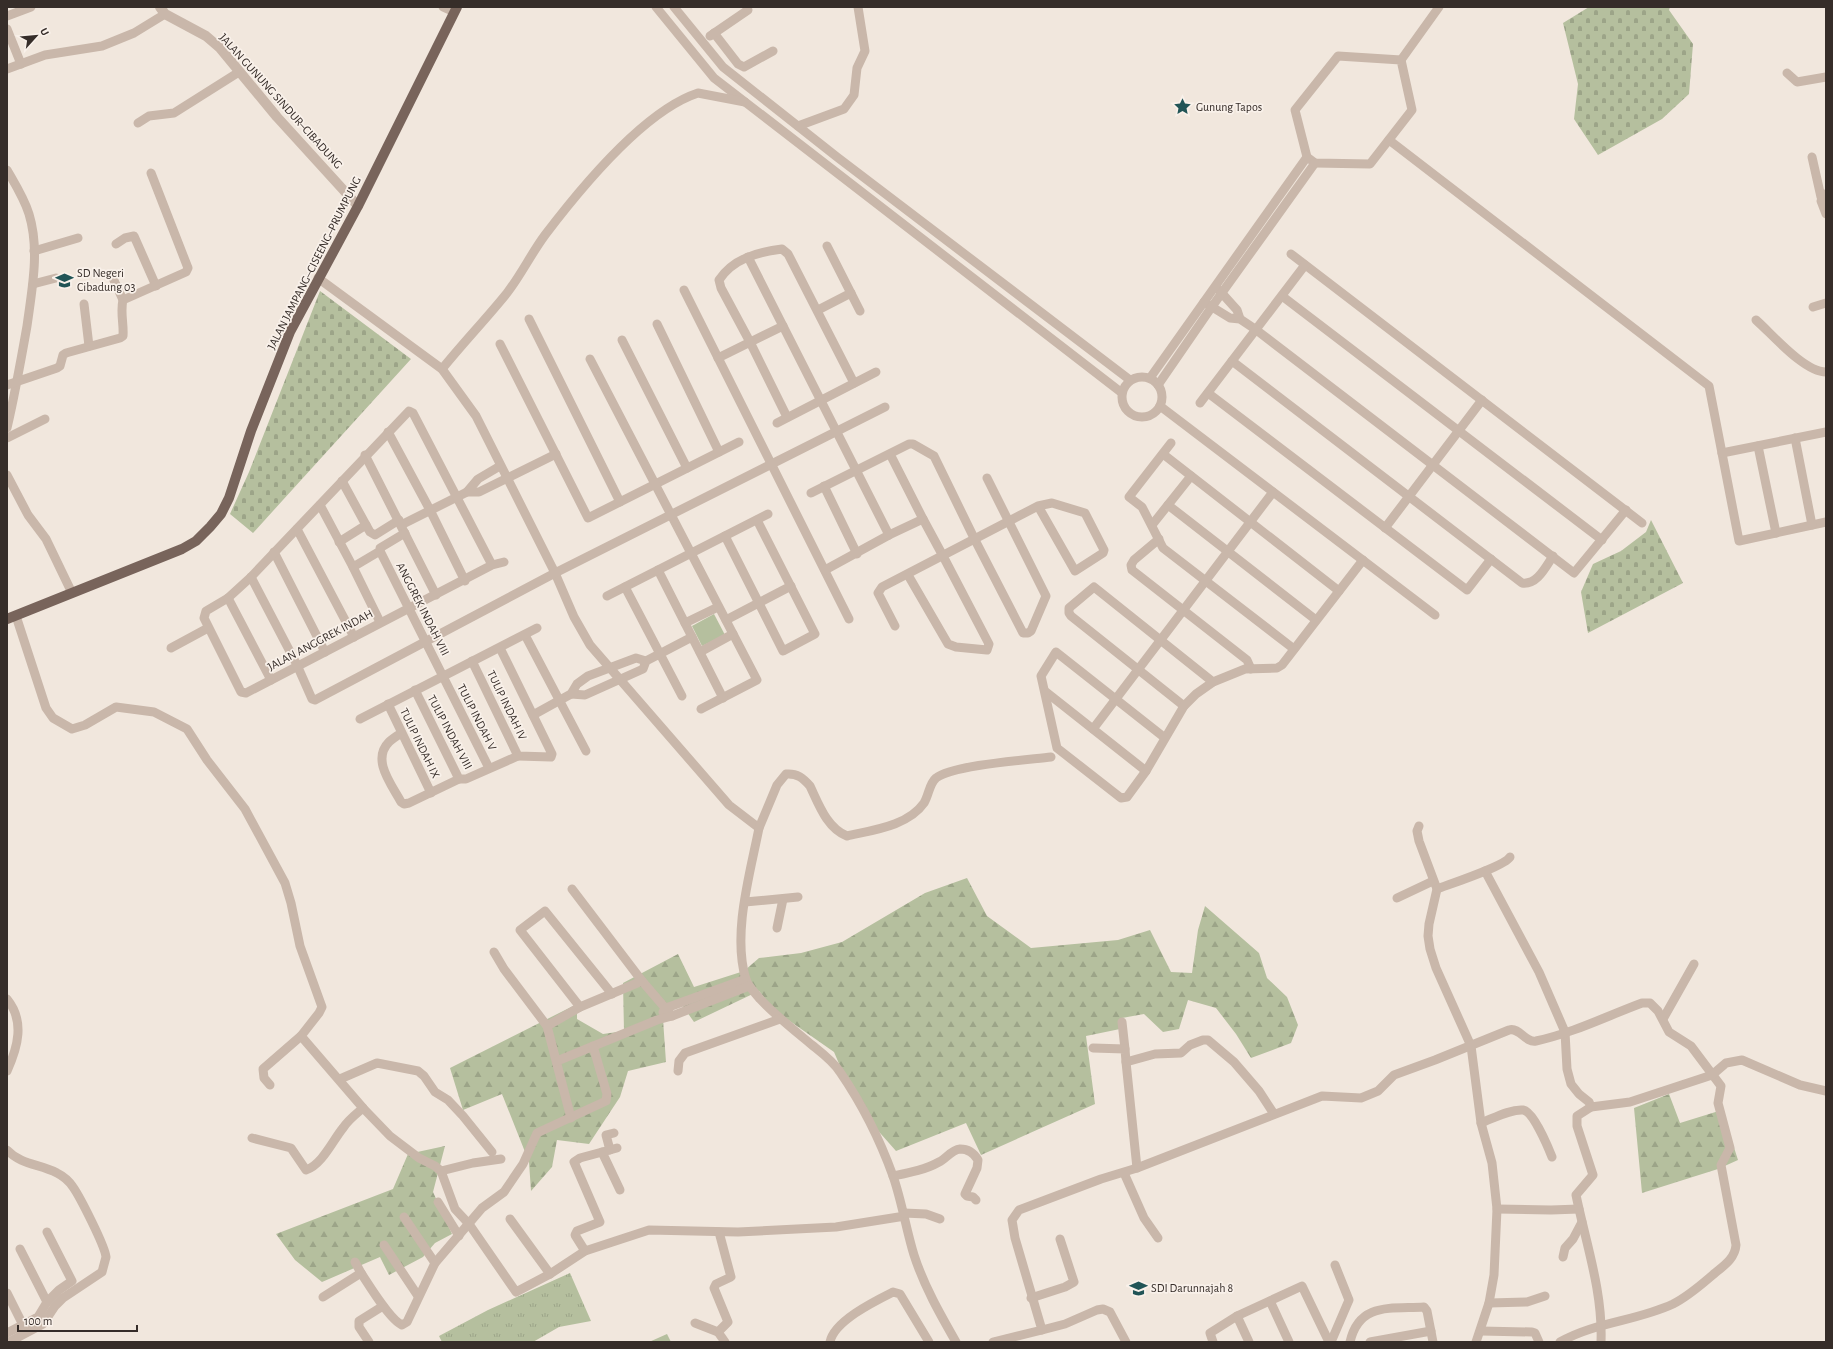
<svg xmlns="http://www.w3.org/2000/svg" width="1833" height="1349" viewBox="0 0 1833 1349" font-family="'Alegreya Sans',sans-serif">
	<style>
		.grass { fill: url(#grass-tufts) }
		.forest { fill: url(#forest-firs) }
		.cemetery { fill: url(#cemetery-stones) }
		.garden { fill: #b5bf9e }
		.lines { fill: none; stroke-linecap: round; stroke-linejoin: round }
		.minor { stroke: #c9b7aa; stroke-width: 9 }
		.tertiary { stroke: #c9b7aa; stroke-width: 10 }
		.primary { stroke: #78645b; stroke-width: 10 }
		.labels { text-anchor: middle; stroke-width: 3.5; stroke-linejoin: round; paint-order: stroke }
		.street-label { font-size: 12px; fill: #362d29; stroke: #f9f1ea }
		.poi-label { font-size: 12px; fill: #362d29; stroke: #f9f1ea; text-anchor: start }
	</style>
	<defs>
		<pattern id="grass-tufts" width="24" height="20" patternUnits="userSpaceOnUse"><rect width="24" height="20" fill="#b5bf9e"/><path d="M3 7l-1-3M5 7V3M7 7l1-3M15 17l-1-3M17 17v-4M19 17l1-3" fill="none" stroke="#9ca488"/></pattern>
		<pattern id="forest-firs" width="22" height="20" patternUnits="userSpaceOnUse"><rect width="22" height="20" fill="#b5bf9e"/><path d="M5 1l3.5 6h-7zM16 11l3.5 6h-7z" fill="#9ca488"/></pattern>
		<pattern id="cemetery-stones" width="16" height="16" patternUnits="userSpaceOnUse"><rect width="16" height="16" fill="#b5bf9e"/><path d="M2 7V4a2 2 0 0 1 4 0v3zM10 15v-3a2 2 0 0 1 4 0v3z" fill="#9ca488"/></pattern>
	</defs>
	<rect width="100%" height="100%" fill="#f1e7dd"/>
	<polygon class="grass" points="570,1273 591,1321 559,1327 533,1342 442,1342 439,1336 488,1310"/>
	<g class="forest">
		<polygon points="967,878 987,916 1031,948 1118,940 1150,930 1171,972 1192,973 1198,930 1205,906 1259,953 1267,978 1287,997 1298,1025 1291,1043 1251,1058 1236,1034 1216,1008 1188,1000 1179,1029 1163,1032 1144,1014 1122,1018 1120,1029 1086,1036 1095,1104 981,1155 966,1123 896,1151 858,1108 834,1052 774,1010 759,991 694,1022 680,1002 662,1005 666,1062 628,1071 620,1097 589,1144 557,1140 552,1167 531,1191 529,1162 502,1094 463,1110 450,1068 577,1004 577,1019 603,1034 624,1031 623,983 678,954 694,987 744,971 759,958 801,953 842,942 925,893"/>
		<polygon points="1669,1094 1680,1123 1722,1110 1738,1160 1718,1169 1642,1193 1634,1108"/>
		<polygon points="445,1146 433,1192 452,1234 435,1243 423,1257 389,1275 380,1257 322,1282 295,1260 276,1234 393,1189 408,1154"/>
	</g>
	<g class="cemetery">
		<polygon points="1589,7 1670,7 1669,10 1693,44 1689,94 1662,119 1598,155 1574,119 1578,84 1563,23"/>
		<polygon points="320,291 411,359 253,533 230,514 249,472"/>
		<polygon points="1651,520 1683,583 1588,633 1581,592 1593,564 1621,551 1646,532"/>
	</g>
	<g class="garden">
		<polygon points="714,614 725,635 702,646 692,626"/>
		<polygon points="667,1334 671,1342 649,1342"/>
	</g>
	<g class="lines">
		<g class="minor">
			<polyline points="443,7 454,12"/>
			<polyline points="656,7 714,78 1122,393"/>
			<polyline points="674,7 723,67 837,157 1130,380"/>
			<polyline points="7,16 31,7"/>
			<polyline points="7,29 21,64"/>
			<polyline points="714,33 738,64 744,67 773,51"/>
			<polyline points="710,36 748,10"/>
			<polygon points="1338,56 1401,60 1412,110 1370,164 1315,163 1307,157 1295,110"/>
			<polyline points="1401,60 1439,7"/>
			<polyline points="7,69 45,55 102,46 134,33 165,14"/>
			<polyline points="1787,73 1797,82 1826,77"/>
			<polyline points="138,123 149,116 174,113 239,72"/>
			<polyline points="798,126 844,109 854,95 857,68 865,51 858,7"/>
			<polyline points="1389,140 1709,386 1739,541 1826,522"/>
			<polyline points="1812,157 1821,197"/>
			<path d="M7,170c8,14 17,28 22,44 11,36 3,75 -2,112 -6,34 -12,68 -20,102"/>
			<polyline points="1824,194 1821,201 1826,214"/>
			<polyline points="116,244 125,238 134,236 156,286"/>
			<polyline points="827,246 860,311"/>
			<polyline points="34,251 78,238"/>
			<polyline points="1291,254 1642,523"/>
			<polyline points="748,257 889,535"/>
			<polyline points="112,276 123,300"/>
			<path d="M318,278l124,91 34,47 79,157 19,44 16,28 139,160 30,23c-9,46 -27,106 -13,152 3,7 9,13 14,19 16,17 34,31 52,46 10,8 21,16 28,27 22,32 40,68 53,104 9,26 13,53 21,79 10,31 26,59 42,87"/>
			<polyline points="33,284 56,278"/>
			<polyline points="684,290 849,619"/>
			<polyline points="1219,290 1237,310 1240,319"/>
			<polyline points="1282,296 1602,540"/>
			<polyline points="1204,302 1230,318 1240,319 1255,329 1574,573 1626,510"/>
			<polyline points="84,304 89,346"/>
			<polyline points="1813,307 1826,303"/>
			<polyline points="818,310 851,293"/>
			<polyline points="529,319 620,502"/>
			<path d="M1756,320c16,14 48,52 70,52"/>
			<polyline points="657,324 719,452"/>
			<polyline points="622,340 687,468"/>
			<polyline points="500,344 588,518 739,442"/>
			<polyline points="718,358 783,326"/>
			<polyline points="590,359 757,680 701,709"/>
			<path d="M1232,361l290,222c15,2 23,-15 31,-27"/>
			<path d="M442,369c21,-26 44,-50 65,-76 14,-18 24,-39 38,-58 35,-46 98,-124 153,-142l47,9"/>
			<circle cx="1142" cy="397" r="20"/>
			<polyline points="1150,378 1307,157"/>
			<path d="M7,385l50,-17 3,-2 3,-11 3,-2 54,-15 3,-2c1,-12 -3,-24 0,-36l63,-28 2,-4 -37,-95"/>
			<polyline points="1158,385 1211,308 1315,163"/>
			<polyline points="1208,393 1467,590 1491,559"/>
			<polyline points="1200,403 1305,265"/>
			<polyline points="1160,406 1435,615"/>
			<path d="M787,417l-37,-75 -29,-54 -2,-8c14,-21 38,-28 63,-31l6,5 66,129"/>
			<polyline points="777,423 876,372"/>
			<polyline points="388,432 430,510 465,581"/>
			<polyline points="7,438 45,419"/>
			<polyline points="1795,438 1812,525"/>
			<polyline points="1171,443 1129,497 1142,507 1163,548 1294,649"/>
			<polyline points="1758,446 1776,533"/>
			<polyline points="1722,453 1826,432"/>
			<polyline points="890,454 923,519 943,556 989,644 987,650 956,647 948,644 908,575"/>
			<polyline points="1163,454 1339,591"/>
			<polyline points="365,455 436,595"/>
			<polyline points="7,475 28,515 46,539 72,593"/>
			<polyline points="342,481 366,525"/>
			<polyline points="824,486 857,554"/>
			<polyline points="467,492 478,479 500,466"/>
			<polyline points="811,493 909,444 913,444 934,456 975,540 1023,633 1028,633 1031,631 1046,596 987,478"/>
			<polyline points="320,505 353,567 380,622"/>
			<polyline points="1168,505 1316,620"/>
			<polyline points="401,525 467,492 479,492 556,454"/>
			<polyline points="1152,525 1191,476"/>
			<polyline points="1385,528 1482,400"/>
			<polyline points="297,529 354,637"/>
			<polyline points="725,536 783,651 815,634 757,520"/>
			<polyline points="1159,539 1134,560 1131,565 1132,570 1247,660 1251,669"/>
			<polyline points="339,542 366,525 370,532 375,535 399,520"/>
			<polyline points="380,551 489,768"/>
			<polyline points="274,552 325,652"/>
			<polyline points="492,565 413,413 409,411 251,577 228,598 206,611 204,618 241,692 246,693 492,565 504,562"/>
			<polyline points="353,567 380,551 380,548 405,533"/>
			<polyline points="658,570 723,698"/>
			<polyline points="825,570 889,535 923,519"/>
			<polyline points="251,577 297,665 312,699 315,700 555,573 885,407"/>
			<polyline points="625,587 682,696"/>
			<polyline points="607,596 768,514"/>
			<polyline points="228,598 271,680"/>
			<polyline points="16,616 46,708 53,718 72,729 85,725 116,707 154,712 187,729 207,760 245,809 285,883 291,903 300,946 322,1007 319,1013 301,1036 363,1108 390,1136 419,1158 435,1166 441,1171 455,1209 469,1224 516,1292 550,1274 585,1251 649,1230 738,1232 836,1227 905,1216"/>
			<polyline points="726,620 791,586"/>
			<polyline points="685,623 718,607"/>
			<polyline points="895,626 878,593 882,587 1038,506 1052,503 1085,513 1104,550 1103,553 1075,571 1038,506"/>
			<polyline points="525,635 586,751"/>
			<polyline points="171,648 208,628"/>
			<polyline points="700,652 733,634"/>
			<polyline points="472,661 518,756 551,757 552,754 500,648"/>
			<polyline points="415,690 459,779 466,779 518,756"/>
			<polyline points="1046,692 1146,771"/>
			<polyline points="571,694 585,695 643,669 646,661 692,637"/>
			<polyline points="388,704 431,793"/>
			<polyline points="1184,706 1071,616 1069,613 1069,608 1094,587 1213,682"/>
			<polyline points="533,715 571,694 577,684 588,676 636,658 646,661"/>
			<polyline points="360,719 537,628"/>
			<polyline points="1093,729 1273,492"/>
			<path d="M401,733c-4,3 -9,6 -12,9 -18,18 3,43 12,60l3,2 5,-1 50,-24"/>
			<polyline points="1165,738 1056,652 1041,676 1057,748 1121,798 1127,797 1146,771 1184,706 1196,694 1213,682 1245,669 1277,668 1282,665 1363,560"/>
			<polyline points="1419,826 1417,831 1419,841 1437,889 1429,924 1428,936 1430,949 1436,968 1471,1046 1481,1123 1492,1163 1497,1209 1494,1275 1489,1303 1476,1342"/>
			<path d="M759,828l18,-43 9,-11c11,-1 17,4 24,12 9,19 17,42 37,50 26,-6 61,-10 77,-33 5,-8 5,-19 12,-25 17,-13 90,-18 115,-21"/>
			<polyline points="1485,871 1539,972 1565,1032 1567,1069 1571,1084 1579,1094 1589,1102 1591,1107"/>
			<polyline points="572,889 642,981 672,1016"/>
			<path d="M1437,889c13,-5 68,-23 73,-32"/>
			<polyline points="1397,898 1433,881"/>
			<polyline points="745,902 798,897"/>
			<polyline points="777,928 783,899"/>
			<polyline points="494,952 504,969 547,1026 580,1007 642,981"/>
			<path d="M7,999c18,22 11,48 0,72"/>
			<polyline points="580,1007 520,930 545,911 612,994"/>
			<polyline points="663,1012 666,1008 746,979"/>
			<polyline points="1663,1019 1694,964"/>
			<polyline points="1122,1022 1125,1049"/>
			<polyline points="547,1026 571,1118"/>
			<polyline points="1093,1048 1125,1049 1126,1062"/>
			<polyline points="557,1061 657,1020 672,1016 749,986"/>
			<polyline points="678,1071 679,1061 685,1053 780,1019"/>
			<polyline points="340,1079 377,1063 418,1071 424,1076 435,1092 448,1100 463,1116 492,1152"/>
			<polyline points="270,1085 264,1078 263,1069 301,1036"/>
			<path d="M1481,1123c13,-5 29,-14 42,-13 10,1 25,37 29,47"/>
			<path d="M252,1138l39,10 15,22c16,-5 27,-30 37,-42 5,-8 13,-14 20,-20"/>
			<path d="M7,1150c14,15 33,14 50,23 6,3 12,8 16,14 7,10 32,59 33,70l-4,15 -39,26 -8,8 -12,18 -34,18"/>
			<polyline points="610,1150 606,1135 614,1133"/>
			<polyline points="602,1152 620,1190"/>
			<polyline points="1137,1168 1126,1062 1155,1054 1181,1053 1190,1045 1203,1040 1208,1040 1234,1062 1259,1091 1274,1114"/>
			<polyline points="441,1171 473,1163 501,1159"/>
			<polyline points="1124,1173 1144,1218 1158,1238"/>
			<path d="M893,1176c15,-3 32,-6 46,-14 7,-3 12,-12 21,-13 8,0 14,4 18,11l-1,8 -12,26 2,2 6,1 3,3"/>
			<polyline points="438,1202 459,1236"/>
			<polyline points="1497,1209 1551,1210 1579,1209"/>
			<polyline points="904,1213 926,1214 940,1219"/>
			<polyline points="404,1217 435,1263"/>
			<polyline points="510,1219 550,1274"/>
			<polyline points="384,1245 418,1296"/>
			<polyline points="20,1249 47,1302"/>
			<polyline points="585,1251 575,1235 577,1231 600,1222 574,1162 580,1158 617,1148"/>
			<polyline points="1563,1257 1565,1248 1573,1239 1582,1222"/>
			<path d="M361,1273c8,12 29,47 41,52l5,-3 28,-59 47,-55 22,-16 19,-28 14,-31 69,-32 1,-7 -14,-48"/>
			<polyline points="7,1293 23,1325"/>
			<polyline points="323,1297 361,1273 355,1262"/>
			<polyline points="1031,1298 1065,1287 1074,1282 1060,1239"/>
			<polyline points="1270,1301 1289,1342"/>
			<polyline points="1489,1303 1527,1302 1545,1296"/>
			<polyline points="695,1323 718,1332 728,1322 714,1288 716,1284 731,1277 719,1232"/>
			<polyline points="1042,1330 1065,1324 1097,1310 1103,1309 1110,1312 1126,1342"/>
			<polyline points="1481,1331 1532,1332 1535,1333 1539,1342"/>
			<polyline points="718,1332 725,1342"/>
			<polyline points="7,1333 38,1317 47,1302 59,1290 72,1281 47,1232"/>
			<polyline points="369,1342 359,1327 359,1321 383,1306"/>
			<path d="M830,1342c4,-21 45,-41 63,-50l7,2 29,48"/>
			<path d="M993,1342l49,-12 -27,-92 -3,-18 7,-10 82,-31 36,-11 185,-72 39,2 17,-7 16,-16 41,-15 74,-30c11,-3 16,13 27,11 37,-8 71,-25 106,-38h8l8,8 11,21 22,14 30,40 -3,17 12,45 -9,17 15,80c-1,13 -11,20 -21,28 -13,11 -26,23 -42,31 -36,17 -78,18 -113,38"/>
			<polyline points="1213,1342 1210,1333 1237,1316"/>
			<polyline points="1249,1342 1237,1316 1302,1286 1329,1342"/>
			<polyline points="1331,1342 1349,1300 1335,1265"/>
			<path d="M1350,1342c9,-40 41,-33 74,-35l3,4 6,31"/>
			<polyline points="1370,1342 1431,1331"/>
			<path d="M1601,1342c2,-50 -15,-98 -25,-147l17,-20 -16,-49v-10l14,-9 39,-5 82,-27 14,-12 16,-3 58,25 26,6"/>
		</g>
		<polyline class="tertiary" points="160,7 165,14 206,36 220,48 277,117 358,206"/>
		<polyline class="primary" points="7,619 182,549 196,541 210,527 221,514 229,498 251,431 290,332 358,206 457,7"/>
	</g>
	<defs>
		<symbol id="sight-bare" viewBox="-9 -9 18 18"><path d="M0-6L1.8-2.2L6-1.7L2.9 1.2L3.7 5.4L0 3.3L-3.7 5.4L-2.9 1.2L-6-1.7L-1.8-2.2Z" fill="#215456" stroke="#f9f1ea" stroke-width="2.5" paint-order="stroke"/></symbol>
		<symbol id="school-bare" viewBox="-9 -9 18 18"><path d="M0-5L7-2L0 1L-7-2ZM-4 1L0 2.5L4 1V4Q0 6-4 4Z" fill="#215456" stroke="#f9f1ea" stroke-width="2.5" paint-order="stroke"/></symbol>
	</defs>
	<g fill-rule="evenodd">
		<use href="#sight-bare" x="1170" y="94" width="25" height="25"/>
		<use href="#school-bare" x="52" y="268" width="25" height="25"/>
		<use href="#school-bare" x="1126" y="1276" width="25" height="25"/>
	</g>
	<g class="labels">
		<g class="street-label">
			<text transform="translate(281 101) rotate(48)" y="4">JALAN GUNUNG SINDUR–CIBADUNG</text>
			<text transform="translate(314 263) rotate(-63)" y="4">JALAN JAMPANG–CISEENG–PRUMPUNG</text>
			<text transform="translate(423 609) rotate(63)" y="4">ANGGREK INDAH VIII</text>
			<text transform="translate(320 640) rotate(-28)" y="4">JALAN ANGGREK INDAH</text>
			<text transform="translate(507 705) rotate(64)" y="4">TULIP INDAH IV</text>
			<text transform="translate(477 717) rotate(63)" y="4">TULIP INDAH V</text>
			<text transform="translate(450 732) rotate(62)" y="4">TULIP INDAH VIII</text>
			<text transform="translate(420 743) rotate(64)" y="4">TULIP INDAH IX</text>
		</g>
		<g class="poi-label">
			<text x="1196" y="111">Gunung Tapos</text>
			<text x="77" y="277">SD Negeri<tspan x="77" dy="14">Cibadung 03</tspan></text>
			<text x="1151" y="1292">SDI Darunnajah 8</text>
		</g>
	</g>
	<rect width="1833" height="1349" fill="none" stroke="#362d29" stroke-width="16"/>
	<g transform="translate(36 36) rotate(63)" stroke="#f9f1ea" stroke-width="3" paint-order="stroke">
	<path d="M0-3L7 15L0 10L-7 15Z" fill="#362d29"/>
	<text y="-6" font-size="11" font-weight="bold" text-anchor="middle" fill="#362d29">U</text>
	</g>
	<path d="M18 1325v6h119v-6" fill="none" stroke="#362d29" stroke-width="2"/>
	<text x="24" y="1325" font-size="12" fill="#362d29" stroke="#f9f1ea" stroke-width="3" paint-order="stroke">100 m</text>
</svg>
